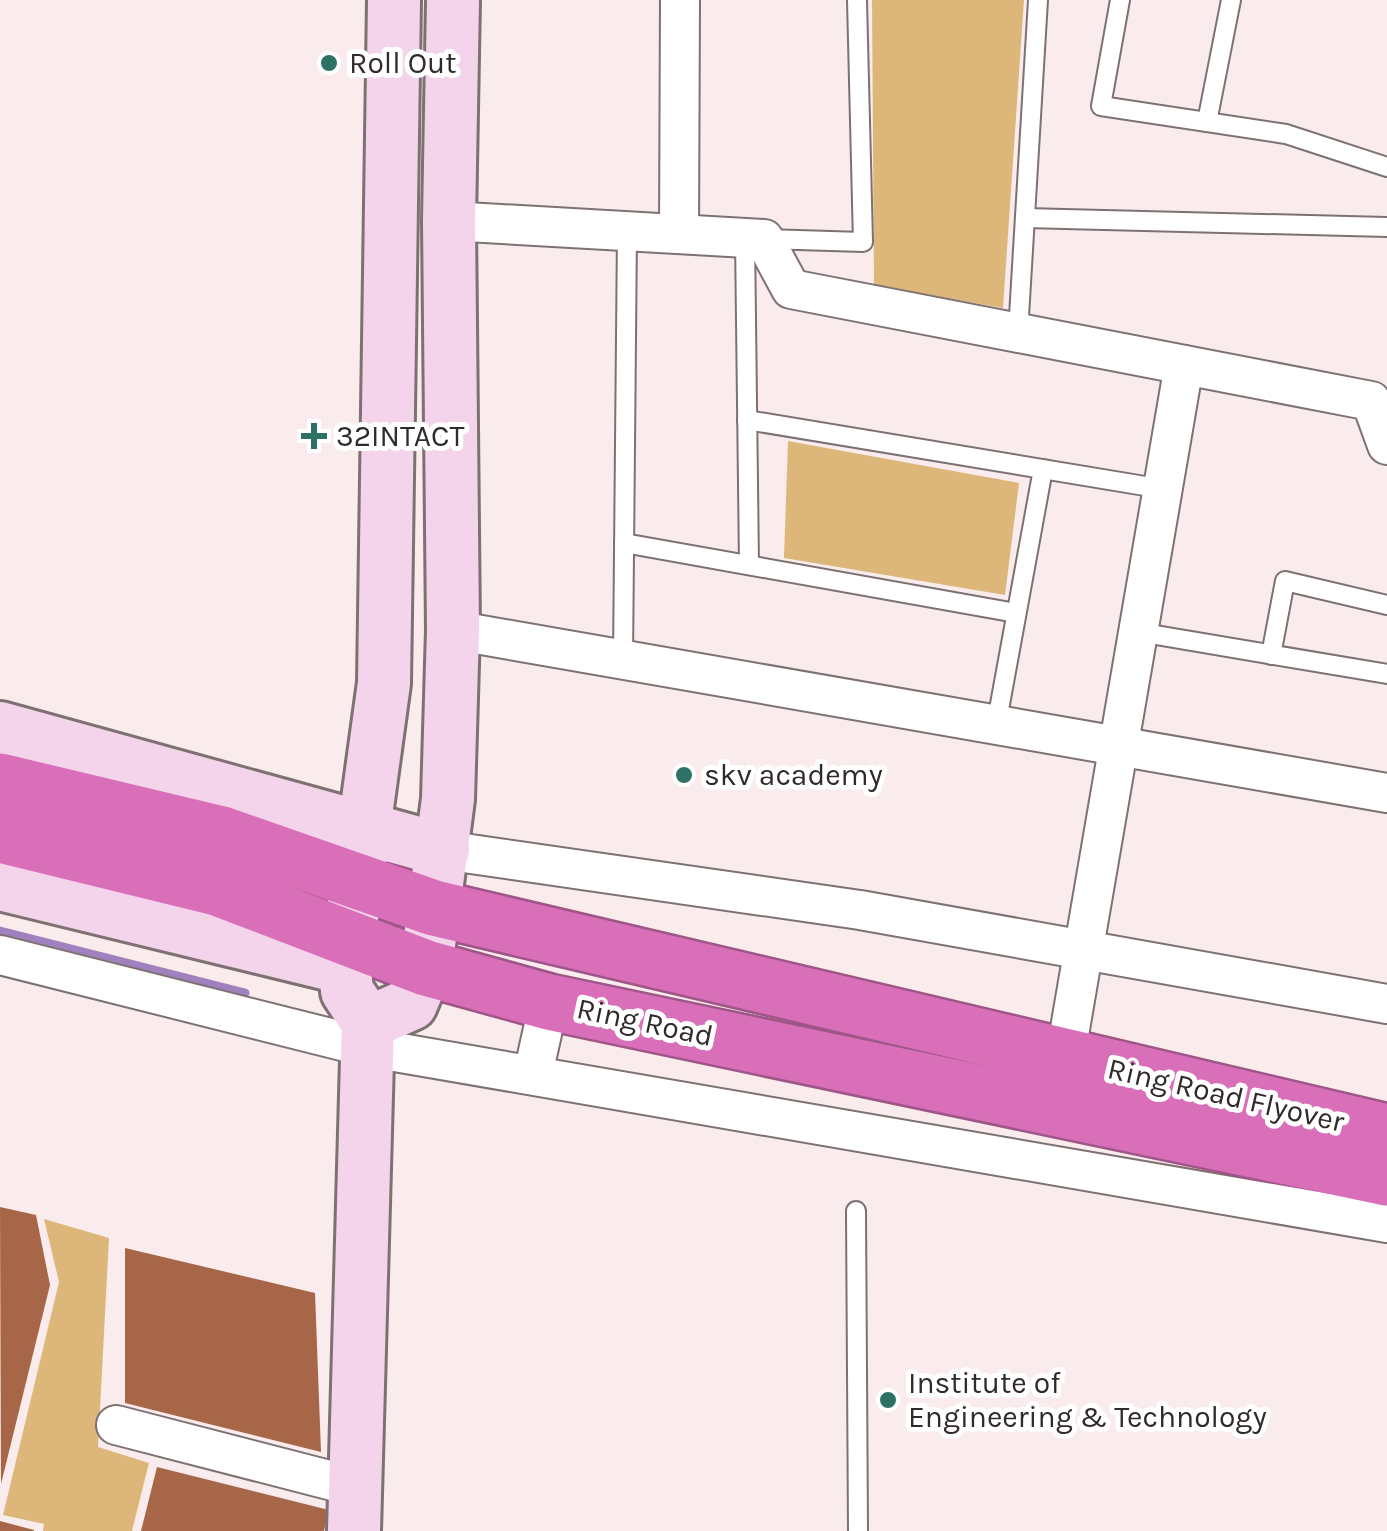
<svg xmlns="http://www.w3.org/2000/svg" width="1387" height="1531" viewBox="0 0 1387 1531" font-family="Karla,sans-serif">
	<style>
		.green { fill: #ddb77a }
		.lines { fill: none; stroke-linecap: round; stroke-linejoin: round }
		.stream { stroke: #9f81bd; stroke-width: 9 }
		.building { fill: #a66647 }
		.lane-casing { stroke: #7e7172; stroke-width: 22 }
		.street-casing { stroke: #7e7172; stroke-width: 42 }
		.secondary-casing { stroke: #7e7172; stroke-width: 58 }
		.highway-casing { stroke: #9e5687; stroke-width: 60 }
		.lane { stroke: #fff; stroke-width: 18 }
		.street { stroke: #fff; stroke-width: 38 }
		.secondary { stroke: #f4d4ea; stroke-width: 52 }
		.highway { stroke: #d96eb9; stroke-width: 55 }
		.poi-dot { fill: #2e7265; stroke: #fff; stroke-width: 4 }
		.labels { text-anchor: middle; stroke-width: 10; stroke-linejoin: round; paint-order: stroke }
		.poi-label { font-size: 30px; fill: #302a2b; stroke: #fff; text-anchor: start }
		.street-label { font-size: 30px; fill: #302a2b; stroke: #fff }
	</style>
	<rect width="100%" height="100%" fill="#faeced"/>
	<g class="green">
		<polygon points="872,0 1024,0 1003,308 874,285"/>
		<polygon points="788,441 1019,483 1005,595 784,558"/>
		<polygon points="44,1219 109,1238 98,1447 149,1463 132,1531 43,1531 44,1524 3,1515 59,1282"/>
	</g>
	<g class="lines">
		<polyline class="stream" points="0,931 245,993"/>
	</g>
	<g class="building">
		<polygon points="0,1207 36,1215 50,1285 1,1484"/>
		<polygon points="125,1248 315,1293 321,1452 125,1403"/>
		<polygon points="157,1467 329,1510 324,1531 141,1531"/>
		<polygon points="0,1521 34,1530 34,1531 0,1531"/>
	</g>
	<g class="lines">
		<defs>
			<g id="lane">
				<polyline points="1120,0 1101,106 1286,134 1387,167"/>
				<polyline points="1207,122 1231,0"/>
				<polyline points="1025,218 1387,227"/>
				<polyline points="745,238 749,565"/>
				<polyline points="765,239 863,242 857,0"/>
				<polyline points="1018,333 1038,0"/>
				<polyline points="747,420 1163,489"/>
				<polyline points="624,543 1016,613"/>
				<polyline points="1138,632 1387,674"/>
				<polyline points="1271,655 1285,581 1387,605"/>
				<polyline points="623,661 627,231"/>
				<polyline points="996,726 1043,469"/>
				<polyline points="856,1211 858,1531"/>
			</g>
			<g id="street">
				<polyline points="449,221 764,239 791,289 1371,401 1387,445"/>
				<polyline points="679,234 680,0"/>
				<polyline points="453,630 1387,793"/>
				<polyline points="443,850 860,910 1387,1004"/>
				<polyline points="0,955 366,1047 1387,1223"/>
				<polyline points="1065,1058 1184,365"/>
				<polyline points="533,1074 549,1002"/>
				<polyline points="116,1425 352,1486"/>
			</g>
			<g id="secondary">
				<polyline points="0,728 443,850"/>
				<polyline points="0,884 345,968"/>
				<polyline points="368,1023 411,1004 426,968 448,799 453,630 449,221 453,0"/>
				<polyline points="354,1531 368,1023 347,991 345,968 384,683 394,0"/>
			</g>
			<g id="highway">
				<polyline points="0,781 222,834 434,908 1387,1132"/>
				<polyline points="0,835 217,888 426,968 549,1002 1387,1178"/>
			</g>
		</defs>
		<use href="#lane" class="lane-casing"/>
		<use href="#street" class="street-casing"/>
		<use href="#secondary" class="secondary-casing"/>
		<use href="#highway" class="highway-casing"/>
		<use href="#lane" class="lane"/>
		<use href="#street" class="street"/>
		<use href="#secondary" class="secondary"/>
		<use href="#highway" class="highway"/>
	</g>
	<g class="poi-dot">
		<circle cx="329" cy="63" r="10"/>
		<path d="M309 421h10v10h10v10h-10v10h-10v-10h-10v-10h10z"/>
		<circle cx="684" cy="775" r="10"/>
		<circle cx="888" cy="1400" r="10"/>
	</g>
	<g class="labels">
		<g class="poi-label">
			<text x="349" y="73">Roll Out</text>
			<text x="336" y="446">32INTACT</text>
			<text x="704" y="785">skv academy</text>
			<text x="908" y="1393">Institute of<tspan x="908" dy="34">Engineering &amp; Technology</tspan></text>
		</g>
		<g class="street-label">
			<text transform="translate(645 1022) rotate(12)" y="10">Ring Road</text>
			<text transform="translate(1226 1095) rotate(13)" y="10">Ring Road Flyover</text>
		</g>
	</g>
</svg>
